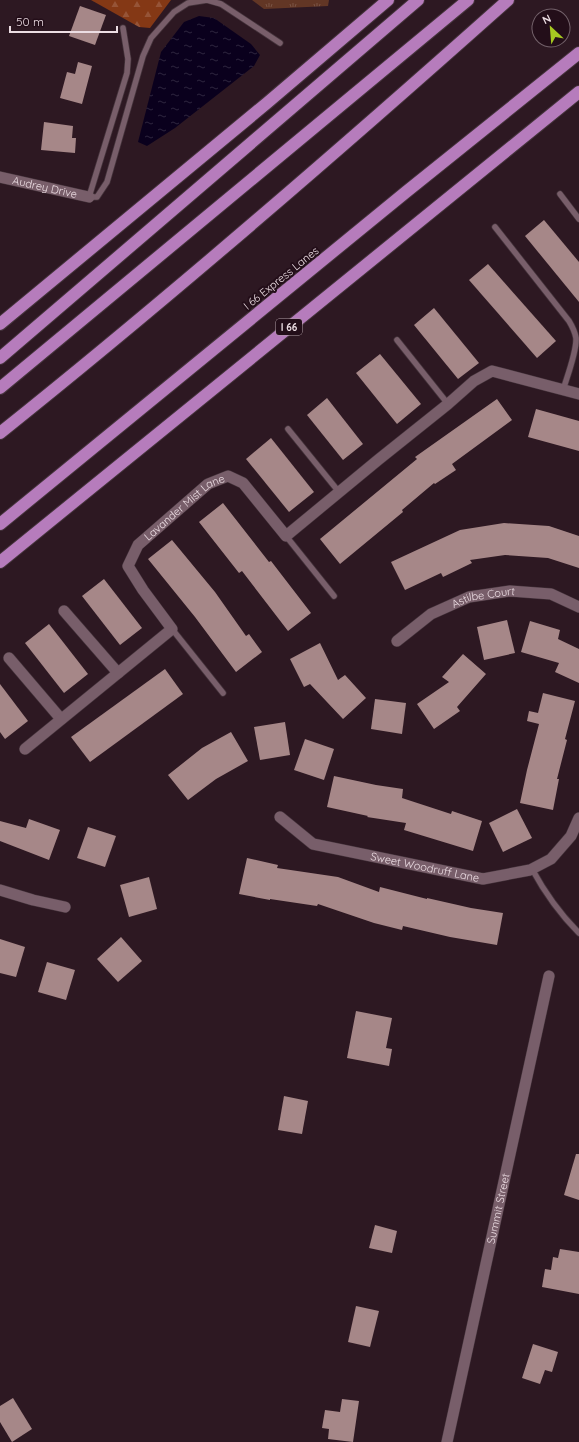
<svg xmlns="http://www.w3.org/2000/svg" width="579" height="1442" viewBox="0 0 579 1442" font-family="Quicksand,sans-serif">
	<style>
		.grass { fill: url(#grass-tufts) }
		.forest { fill: url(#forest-firs) }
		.water { fill: url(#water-ripples) }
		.building { fill: #a68788 }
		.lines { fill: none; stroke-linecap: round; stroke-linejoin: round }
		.service-casing { stroke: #44333b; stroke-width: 7 }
		.minor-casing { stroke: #44333b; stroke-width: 12 }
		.motorway-casing { stroke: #44333b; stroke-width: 14 }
		.service { stroke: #785e6a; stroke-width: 5.5 }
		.minor { stroke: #785e6a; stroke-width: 11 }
		.motorway { stroke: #b67cbc; stroke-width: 12 }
		.labels { text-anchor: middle; stroke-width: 4; stroke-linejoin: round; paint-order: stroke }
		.shield { fill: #230e19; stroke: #b09fa6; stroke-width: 1 }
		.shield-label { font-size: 10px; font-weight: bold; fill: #ecdde3 }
		.street-label { font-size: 11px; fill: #ecdde3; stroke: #230e19 }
	</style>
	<defs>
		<pattern id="grass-tufts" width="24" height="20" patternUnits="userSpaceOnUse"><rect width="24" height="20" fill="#623625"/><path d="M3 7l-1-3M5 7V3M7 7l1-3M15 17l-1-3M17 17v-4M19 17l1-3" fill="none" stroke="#795344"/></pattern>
		<pattern id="forest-firs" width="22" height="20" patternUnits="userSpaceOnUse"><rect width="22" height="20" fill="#843815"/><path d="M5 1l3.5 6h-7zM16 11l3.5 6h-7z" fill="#965437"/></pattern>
		<pattern id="water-ripples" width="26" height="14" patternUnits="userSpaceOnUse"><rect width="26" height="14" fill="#0a001d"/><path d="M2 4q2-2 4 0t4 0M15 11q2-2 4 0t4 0" fill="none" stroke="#2e253e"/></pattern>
	</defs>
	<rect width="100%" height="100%" fill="#2d1822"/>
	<polygon class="grass" points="252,0 329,0 328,6 264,9"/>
	<polygon class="forest" points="91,0 171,0 150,28 139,27"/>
	<polygon class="water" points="199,16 214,18 251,44 260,55 254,66 175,128 147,146 138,142 161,52 184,22"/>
	<g class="building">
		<polygon points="80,6 106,15 95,45 69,36"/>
		<polygon points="78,62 92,66 82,104 60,98 67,72 75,74"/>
		<polygon points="44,122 73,126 72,138 76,138 75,153 41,150"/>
		<polygon points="544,220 579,262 579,302 525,236"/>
		<polygon points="488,264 556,341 537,358 469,280"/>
		<polygon points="434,308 479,363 458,379 414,325"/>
		<polygon points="380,354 421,404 397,424 356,373"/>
		<polygon points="327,398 363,444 343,460 307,415"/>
		<polygon points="497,399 512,420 452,464 456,470 435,484 434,483 402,510 403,512 340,564 320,539 417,459 415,457"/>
		<polygon points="536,409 579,421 579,451 528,437"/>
		<polygon points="271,438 314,492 289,512 246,459"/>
		<polygon points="223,503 269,562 271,561 311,613 288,631 242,571 239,573 199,522"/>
		<polygon points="504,523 549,526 579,536 579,568 548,558 505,555 470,560 472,563 443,577 441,573 405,590 391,562 460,530"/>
		<polygon points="172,540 215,592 246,636 249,634 262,652 236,672 195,617 148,559"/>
		<polygon points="104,579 142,628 120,645 82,596"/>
		<polygon points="507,620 515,653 484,660 477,627"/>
		<polygon points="530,621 560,630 558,639 579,649 579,683 555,672 559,663 521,652"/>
		<polygon points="49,624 88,674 64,693 25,643"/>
		<polygon points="320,643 338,680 345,675 366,698 343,719 310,684 304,687 290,659"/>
		<polygon points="463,654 486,674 457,707 460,711 434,729 417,704 449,682 442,677"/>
		<polygon points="165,669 183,694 90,762 71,737"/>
		<polygon points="0,684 28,721 5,739 0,732"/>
		<polygon points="543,693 575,701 565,739 567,740 557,779 559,779 553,810 520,803 527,770 539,724 527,721 529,711 538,713"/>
		<polygon points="375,699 406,703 402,734 371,729"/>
		<polygon points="285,722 290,755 260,760 254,727"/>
		<polygon points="231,732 248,761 216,779 188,800 168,775 202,748"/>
		<polygon points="305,739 334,749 324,780 294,770"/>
		<polygon points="334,776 376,785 403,789 402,798 451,814 452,811 482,821 473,851 404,830 406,823 367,817 368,816 327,807"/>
		<polygon points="517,809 532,838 503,852 489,823"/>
		<polygon points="29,819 60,830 49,860 0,841 0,821 26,828"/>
		<polygon points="88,827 116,836 105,867 77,858"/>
		<polygon points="247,858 278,865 277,868 338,877 379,892 380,887 427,899 427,898 471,908 503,913 497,945 450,937 403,926 402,930 374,923 318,904 317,906 270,899 270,900 239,894"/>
		<polygon points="149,877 157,909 129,917 120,885"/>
		<polygon points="121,937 142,961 118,982 97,959"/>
		<polygon points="0,939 25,947 16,977 0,973"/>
		<polygon points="47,962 75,970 66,1000 38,992"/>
		<polygon points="356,1011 392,1018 386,1048 392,1049 389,1066 347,1058"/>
		<polygon points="284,1096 308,1101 302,1134 278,1130"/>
		<polygon points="576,1154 579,1154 579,1200 564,1195"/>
		<polygon points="375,1225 397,1231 392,1253 369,1248"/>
		<polygon points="560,1249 579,1252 579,1294 542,1287 545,1269 551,1270 553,1257 558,1258"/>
		<polygon points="356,1306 379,1311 370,1347 348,1342"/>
		<polygon points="533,1344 558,1352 552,1372 545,1370 540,1384 522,1378"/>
		<polygon points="13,1398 32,1429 12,1442 0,1422 0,1406"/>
		<polygon points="342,1399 359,1401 353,1442 328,1439 329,1429 322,1428 325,1410 340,1412"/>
	</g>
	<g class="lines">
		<defs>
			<g id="service">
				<polyline points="123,28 128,59 127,73 89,197 97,197 107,182 143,56 151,38 174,12 188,3 207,0 221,4 280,43"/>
				<polyline points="560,194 579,219"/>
				<path d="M495,227l74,94c3,5 6,11 7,17 1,13 -9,39 -13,52"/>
				<polyline points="397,340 448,404"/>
				<polyline points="288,429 339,492"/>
				<polyline points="286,536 334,596"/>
				<polyline points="172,629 223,693"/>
				<path d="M532,869c13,24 28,45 47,64"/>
			</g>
			<g id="minor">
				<path id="s1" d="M0,177l89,20"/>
				<polyline points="64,611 118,673"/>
				<path id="s2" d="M397,641l34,-27 38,-17 41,-6 41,3 28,13"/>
				<polyline points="9,658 61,719"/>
				<path id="s3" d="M25,749l147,-120 -29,-39 -15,-24 10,-21 70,-61 20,-8 15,7 43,53 92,-76 70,-56 26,-23 18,-10 87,23"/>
				<path id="s4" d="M280,817l33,27 170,35 47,-9 21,-11 20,-23 8,-18"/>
				<polyline points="0,890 33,900 65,907"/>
				<path id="s5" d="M447,1442l102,-466"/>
			</g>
			<g id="motorway">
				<polyline points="0,324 267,103 388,0"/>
				<polyline points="0,358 418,0"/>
				<polyline points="0,388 468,0"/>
				<path d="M0,433c174,-139 342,-285 508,-433"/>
				<polyline points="0,524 406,192 579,53"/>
				<polyline points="0,562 579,92"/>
			</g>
		</defs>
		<use href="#service" class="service-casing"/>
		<use href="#minor" class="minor-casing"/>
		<use href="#motorway" class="motorway-casing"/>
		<use href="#service" class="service"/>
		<use href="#minor" class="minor"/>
		<use href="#motorway" class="motorway"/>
	</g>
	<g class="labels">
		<rect class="shield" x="276" y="319" width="26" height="16" rx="3"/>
		<g class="shield-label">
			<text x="289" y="331">I 66</text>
		</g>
		<g class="street-label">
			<text dy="4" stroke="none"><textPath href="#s1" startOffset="46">Audrey Drive</textPath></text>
			<text transform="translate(281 278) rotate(-39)" y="4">I 66 Express Lanes</text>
			<text dy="4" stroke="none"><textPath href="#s3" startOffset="350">Lavander Mist Lane</textPath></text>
			<text dy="4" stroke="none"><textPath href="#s2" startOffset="99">Astilbe Court</textPath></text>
			<text dy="4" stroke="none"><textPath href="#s4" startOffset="157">Sweet Woodruff Lane</textPath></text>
			<text dy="4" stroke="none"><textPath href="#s5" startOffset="239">Summit Street</textPath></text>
		</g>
	</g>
	<g transform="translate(551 28) rotate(334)"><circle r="19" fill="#230e19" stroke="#73616a"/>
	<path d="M0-3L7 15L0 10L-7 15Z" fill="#a6c821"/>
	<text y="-6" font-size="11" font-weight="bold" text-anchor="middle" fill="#ecdde3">N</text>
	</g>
	<path d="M10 26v6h107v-6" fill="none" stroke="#ecdde3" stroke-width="2"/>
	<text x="16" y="26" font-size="12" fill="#ecdde3" stroke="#230e19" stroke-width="3" paint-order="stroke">50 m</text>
</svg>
